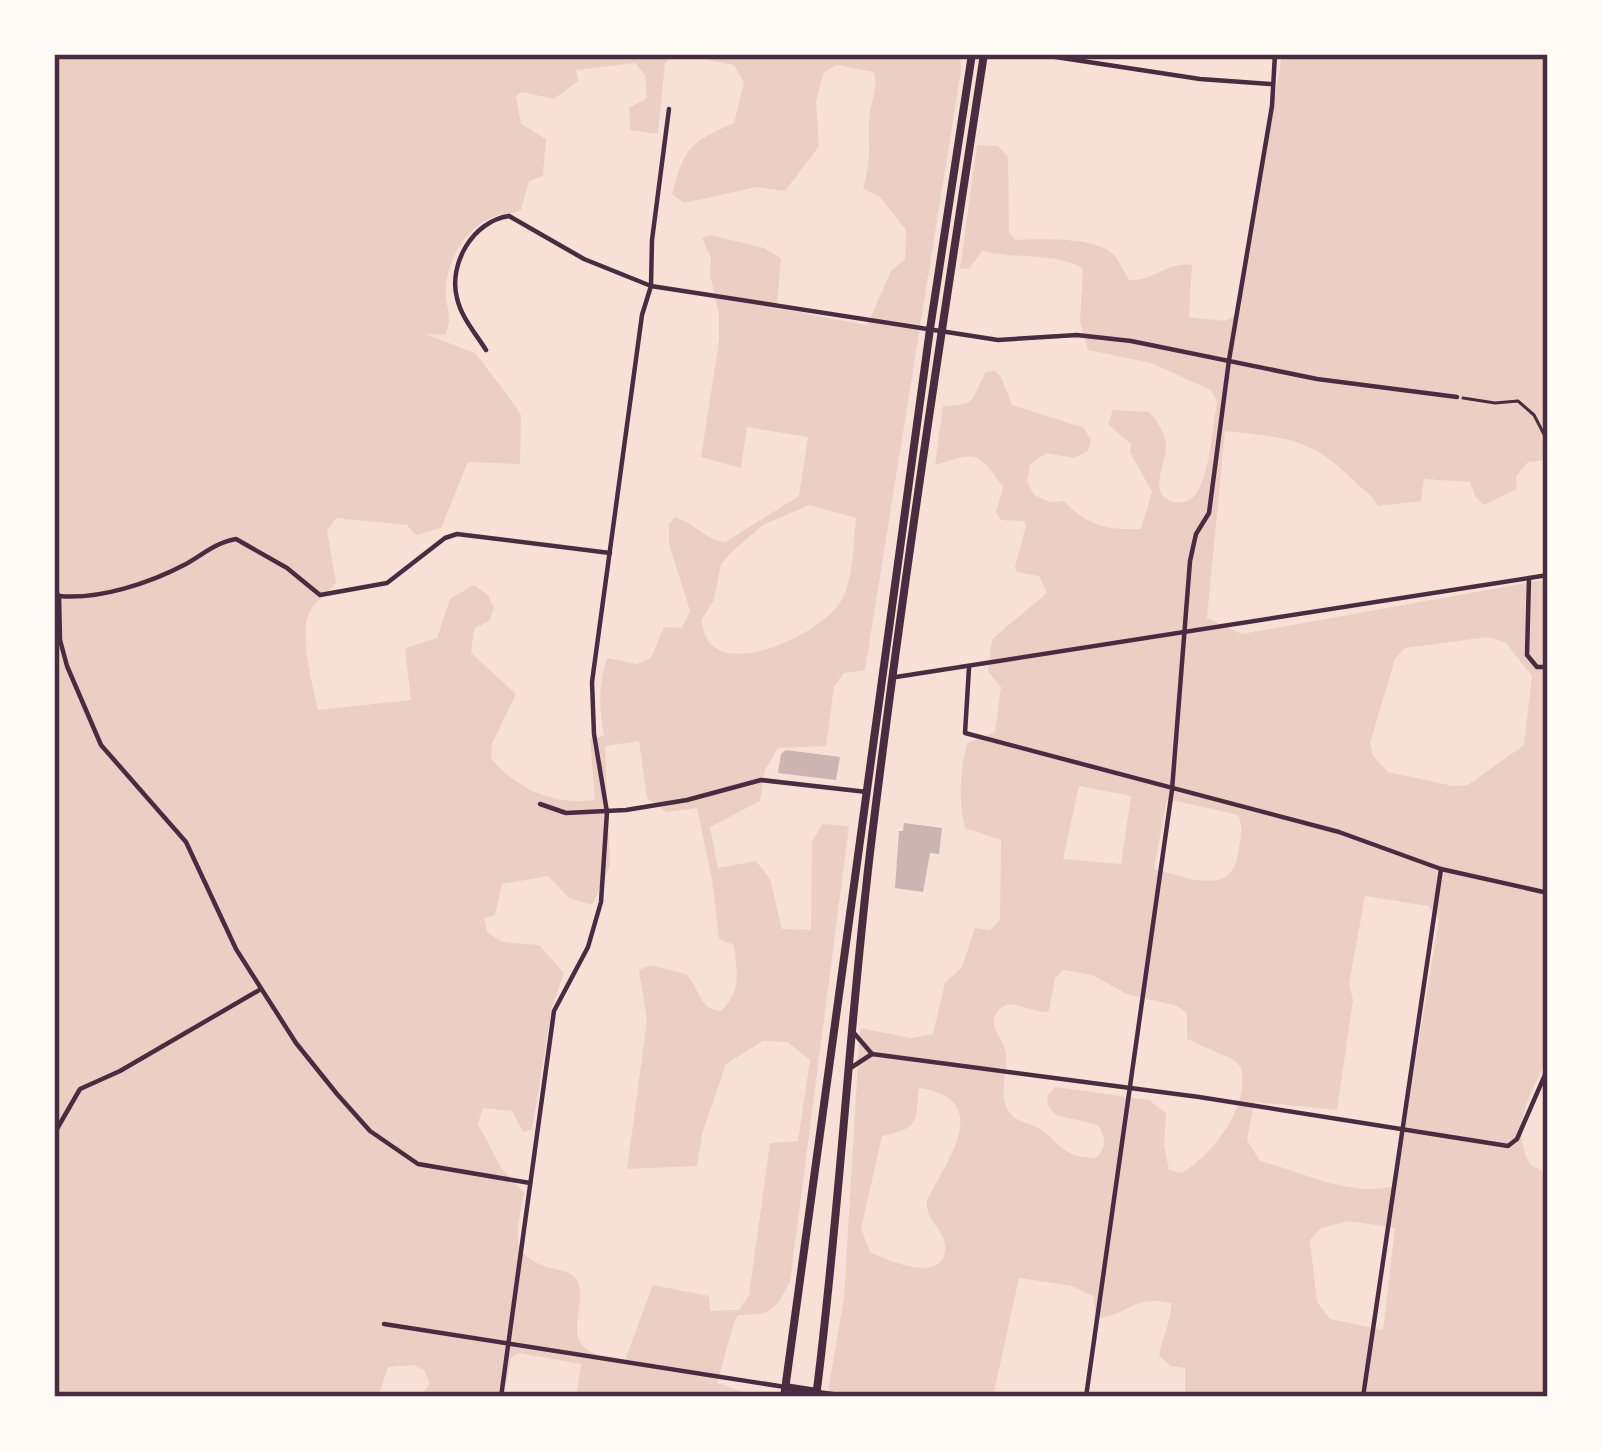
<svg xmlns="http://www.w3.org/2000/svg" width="1602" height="1451" viewBox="0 0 1602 1451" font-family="Montserrat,sans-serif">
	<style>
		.green { fill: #ebcfc5; fill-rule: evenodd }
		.building { fill: #ccb4b1 }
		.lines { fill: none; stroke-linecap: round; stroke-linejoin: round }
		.path { stroke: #4a2c40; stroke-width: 3 }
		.minor { stroke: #4a2c40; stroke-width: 4.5 }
		.primary { stroke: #4a2c40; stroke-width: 8 }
		.neatline { fill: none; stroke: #4a2c40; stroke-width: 4.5 }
	</style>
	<rect width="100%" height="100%" fill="#f7e1d7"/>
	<g class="green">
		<path d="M54,54h620l-9,9 -7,71 -28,-4 -1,-22 18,-10 -2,-23 -10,-12 -59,7 2,11 -24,18 -32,-7 -6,4 5,28 25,15 -3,37 -14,5 -8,29c-11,6 -18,3 -28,7 -29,11 -50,50 -47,80 2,14 6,26 -1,38l-20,-1 50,19 33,43 13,19 -1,49 -52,-2 -27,66 -25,7 -9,-10 -71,-7 -9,12 9,52c-7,11 -20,18 -26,29 -12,22 3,75 8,99l93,-10 -6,-52 32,-10 13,-39 24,-14 14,10 6,13 -5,13 -15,8 -3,24 45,41 -24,50 -1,14c25,31 64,48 104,42l-5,-61 14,-3c-5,-28 -6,-50 3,-78l30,6 14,-6 13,-31 18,1 8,-17 -21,-67v-20l6,-7c20,6 30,23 50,25l74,-46 9,-59 -61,-10 -6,41 -40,-11 18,-116v-27l-9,-39 1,-17 -9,-20 8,-3 54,13 17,10 -4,48 4,3 86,16 24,-54 14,-12 1,-29 -26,-33 -17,-9c9,-30 5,-39 6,-68 1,-17 10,-32 5,-48l-37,-7 -13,7 -8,29 3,45 -34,45 -28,-4 -73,16 -12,-9c13,-47 17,-51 62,-71l10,-41 -10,-17 -55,-11h281l1,17 -96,599 -21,3 -10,14 -8,59 -48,2 -13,22 -5,31 -50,26 8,41 38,-7 14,18 12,50 29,1 1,-89 11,-17 26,2 -59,456c-17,30 -16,32 -51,33l-4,4 -18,64 41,14h-182l5,-33 -63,-11 -7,5 -7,39h-84l10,-13 -6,-14 -11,-5 -25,2 -10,30h-324zM809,505l47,13c-3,25 -2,61 -15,83 -20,35 -137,89 -139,18l12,-19 7,-36 13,-14 29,-25zM639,741l8,57 20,14 30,-4 15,71 7,60 15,6c3,28 8,45 -13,66 -23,-1 -21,-23 -35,-37l-36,-9 -11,5 8,50 -20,149 70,-3 5,-32 24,-70 37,-23 24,1 23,18 -12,81 -28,2 -21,152 -10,15 -29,1 -1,-15 -56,-11 -28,75c-11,-3 -28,-4 -37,-10 -25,-16 2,-51 -12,-71 -6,-8 -16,-9 -25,-11 -46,-13 -33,-37 -27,-75l-22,-24 -24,-45 5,-16 29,3 11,21 9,-2 20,-123 12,-34 -25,-28 -37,-3 -15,-10 -3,-14 11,-3 7,-31 46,-8 21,22 23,7 18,-39 -5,-120z"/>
		<path d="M1282,54h266v406l-20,2 -12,14 1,13 -33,16 -9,-9 -5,-14 -46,-3 -3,22 -43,5c-7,-13 -15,-16 -25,-26 -44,-44 -68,-42 -128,-49l-18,187 35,16 306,-55v479c-17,35 -39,68 -18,106l18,11v222h-359l-4,-6v-23l-14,-2 -12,-10c2,-16 14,-40 12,-53 -39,-9 -44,14 -75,15l-3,-22 -21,-10 -53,-8 -26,119h-166l17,-99 16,-270 51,10 22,-4 12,-51 17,-16 13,-39 15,2 10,-10 1,-80 -36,-12c-7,-30 -5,-54 2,-85l28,-11 6,-45 -13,-15 4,-33 55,-46 -8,-17 -22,-4 -2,-5 11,-41 -2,-5 -23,-1 -5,-8 7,-25c-26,-37 -25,-35 -68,-22l8,-59c37,-1 27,-7 43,-34l9,-1 6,6 11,28 72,23 7,12 -3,11 -14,7 -28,-5 -16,11 -3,17 7,14 16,7 14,-1c23,25 44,29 77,28l11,-37 -22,-40 1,-8 -23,-20 5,-14 36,2c8,9 15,19 17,32 2,18 -21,51 8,58 7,1 11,1 17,-3 18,-13 22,-75 26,-98l-6,-11 -60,-27 -63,-13 -8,-29 3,-52c-23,-17 -71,-10 -101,-18l-12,17 -10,1 17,-124 21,1 10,11 1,76 6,7c24,-1 79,-4 98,14 6,6 11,18 16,26 25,1 40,-19 63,-15l-3,52 36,4 14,-8zM1488,637l18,6 26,33 -8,69 -56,40 -15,1 -65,-14 -15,-16 -3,-13 25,-84 10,-11zM1079,786l52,10 -10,68 -58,-5zM1167,799l71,16c6,13 2,25 0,39 -7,45 -54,22 -84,15zM1365,896l63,10 11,13 -44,267c-49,11 -88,-13 -135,-25l-13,-21 7,-38 83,8 16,-110 -4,-16zM1064,970l28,5 35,19 50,12 10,7v26l47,21 7,7c9,40 -28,87 -59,106l-13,-3 -5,-26 2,-31 -17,-13 -93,-13 -8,7 -1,11 9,10 42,10c8,12 9,24 -3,33 -10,-1 -19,-1 -27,-6 -11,-6 -18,-17 -29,-24 -10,-6 -25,-6 -31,-18 -10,-17 0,-39 -2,-56 -2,-16 -20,-27 -8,-43 12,-17 35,5 51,0l6,-33zM919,1088c75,11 29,71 8,112 -2,23 17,28 18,45 3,42 -59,15 -75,7l-9,-23 21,-93c38,-8 33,-13 37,-48zM1349,1221l46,7 -12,102 -53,-11 -13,-17 -7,-62 11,-12z"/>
	</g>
	<g class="building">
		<polygon points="786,750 840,757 836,780 778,773 781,754"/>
		<polygon points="904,823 942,828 939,854 930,853 923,892 895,888 899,831 903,831"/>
	</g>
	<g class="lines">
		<polyline class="path" points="1463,398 1495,403 1518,401 1534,415 1548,442"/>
		<g class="minor">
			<polyline points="1036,54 1200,79 1270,84"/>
			<path d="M486,350c-10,-16 -25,-33 -29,-52 -9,-34 16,-77 52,-82l75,43 67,27 347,54 79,-5 54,6 186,38 140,18"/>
			<polyline points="1529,578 1527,655 1537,667 1548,667"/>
			<polyline points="54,589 59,596 60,640 67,666 101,745 186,842 236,949 296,1043 337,1094 370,1131 418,1164 530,1183"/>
			<path d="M59,596c40,4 91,-13 127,-32 16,-9 31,-22 50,-25l51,29 33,27 67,-12 58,-45 12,-4 153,19"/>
			<polyline points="969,668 965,733 1339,832 1441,869 1548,893"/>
			<polyline points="896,677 1548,575"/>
			<polyline points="540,804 566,813 626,810 687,800 761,780 867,792"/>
			<polyline points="854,1033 872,1054"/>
			<polyline points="872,1054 1199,1097 1508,1146 1517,1139 1548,1068"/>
			<polyline points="852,1067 872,1054"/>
			<polyline points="54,1134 80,1089 120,1071 261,989"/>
			<polyline points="384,1324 785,1387"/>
			<polyline points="818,1392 854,1397"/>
			<polyline points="501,1397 554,1011 588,947 601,902 607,812 594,734 592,682 642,315 651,286 652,240 669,109"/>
			<polyline points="1086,1397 1172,790 1190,561 1196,534 1209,513 1229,360 1272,106 1275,54"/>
			<polyline points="1363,1397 1441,869"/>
		</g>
		<g class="primary">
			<polyline points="785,1387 817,1392"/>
			<polyline points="784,1397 930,329 972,54"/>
			<path d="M816,1397c24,-186 33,-374 56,-561 32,-261 72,-522 112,-782"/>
		</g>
	</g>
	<rect width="1602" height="1451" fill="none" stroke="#fffaf5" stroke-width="114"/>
	<rect x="57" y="57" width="1488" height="1337" class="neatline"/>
</svg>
